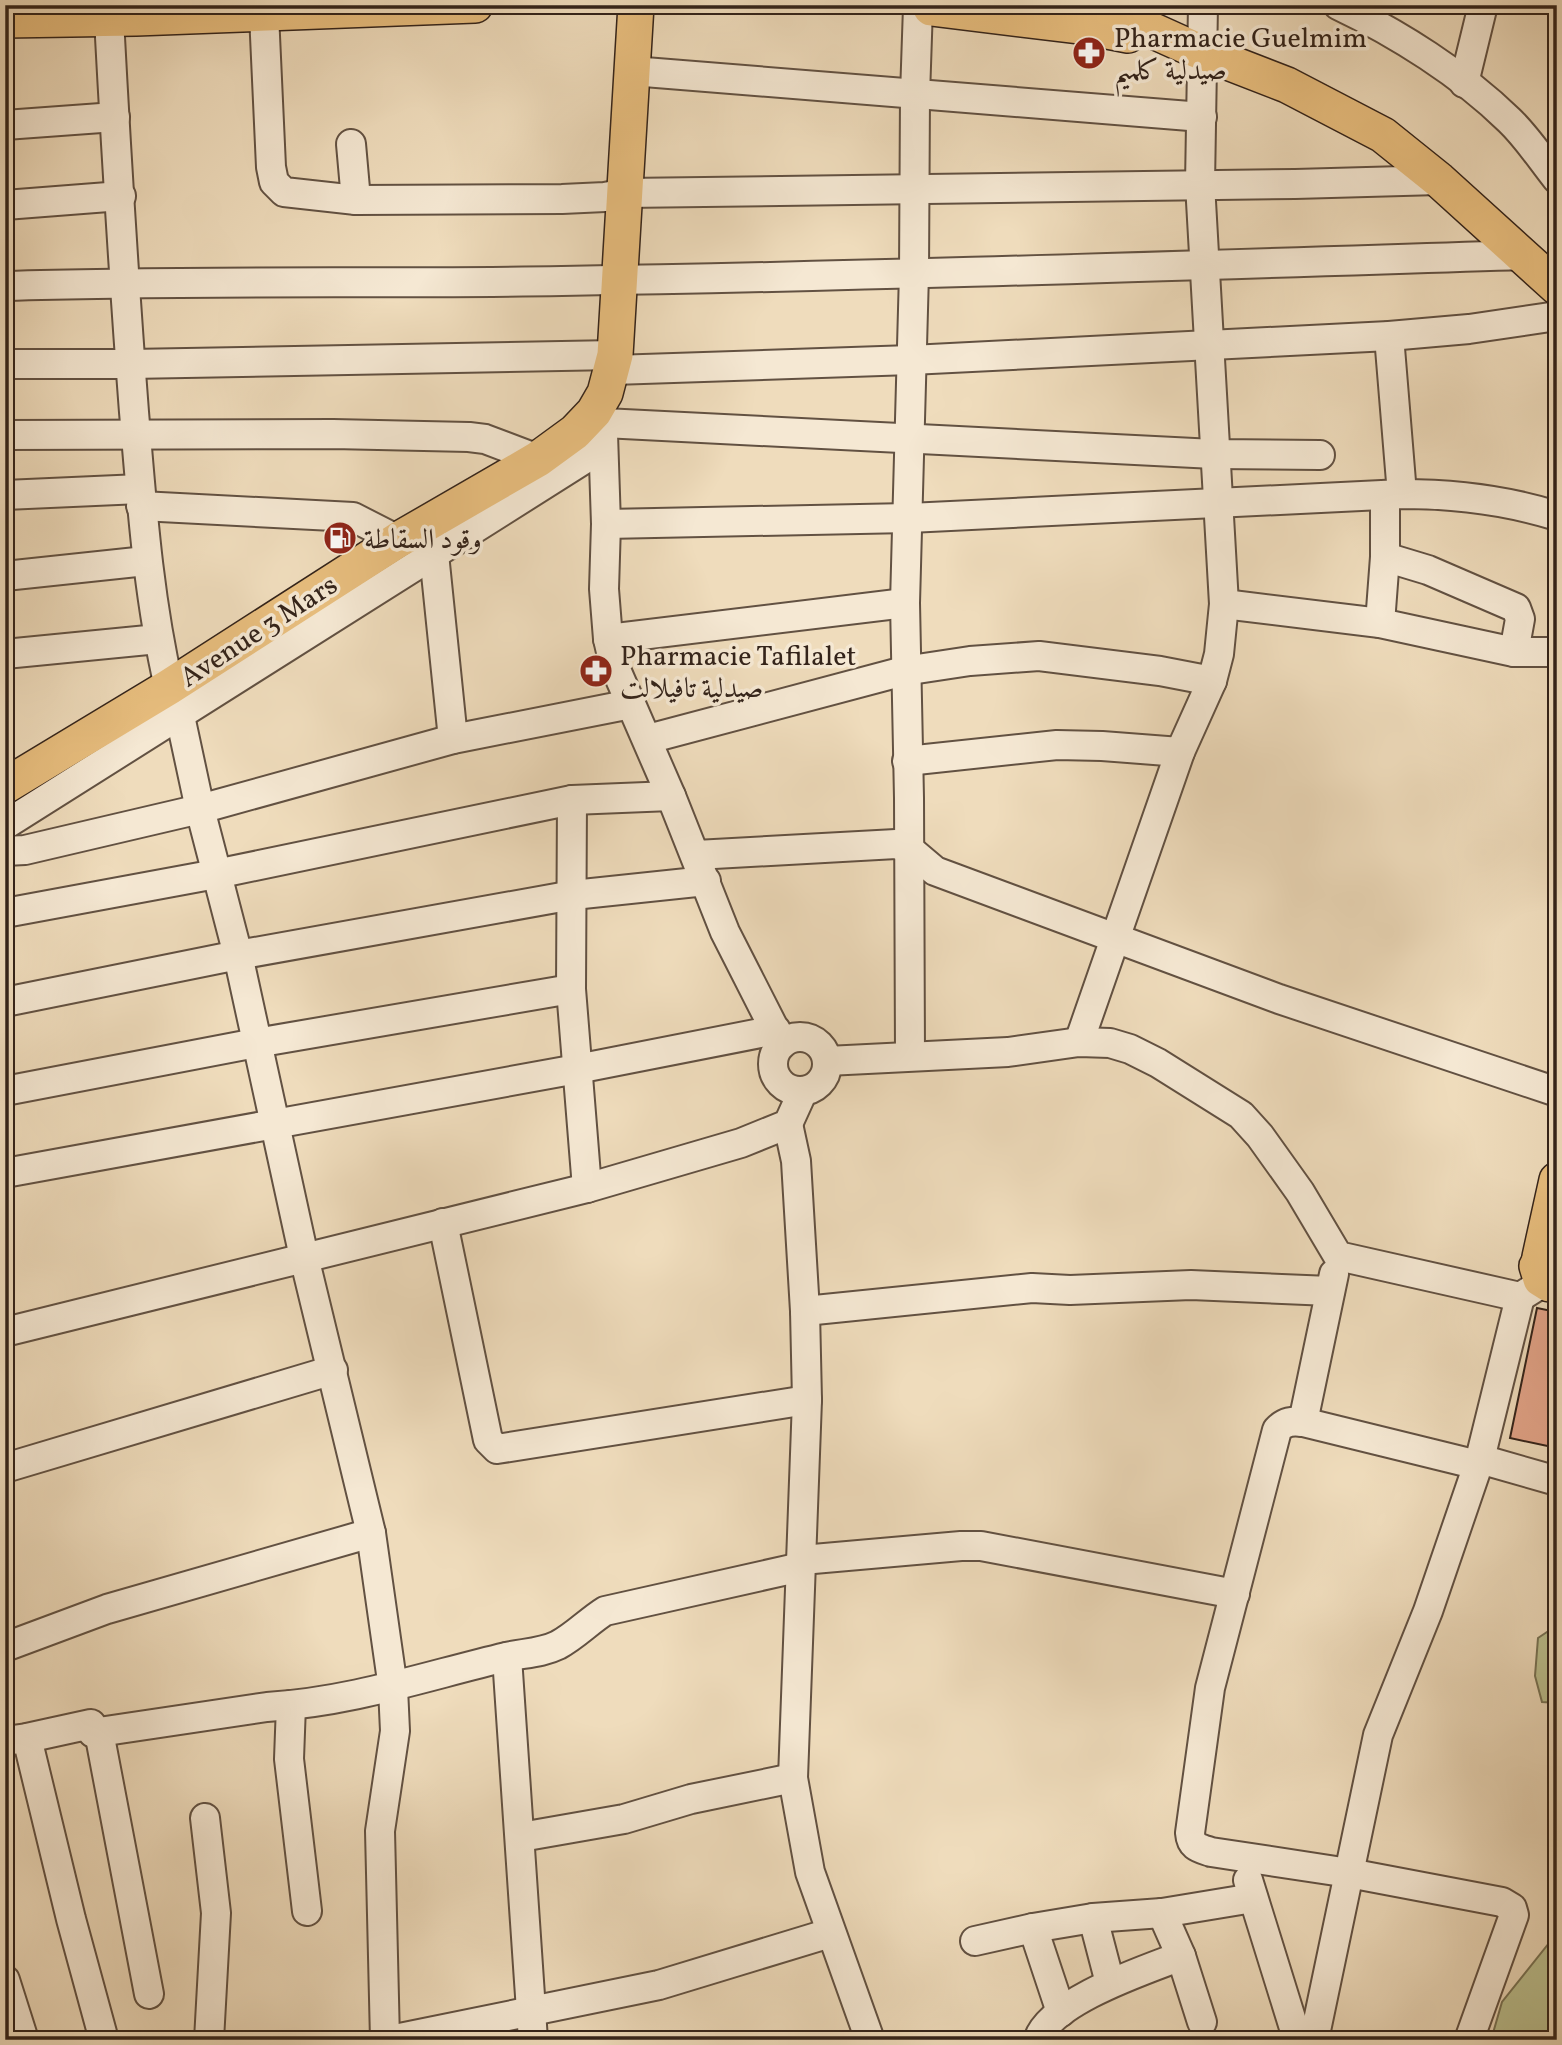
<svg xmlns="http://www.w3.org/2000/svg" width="1562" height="2045" viewBox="0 0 1562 2045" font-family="Vollkorn,Amiri,serif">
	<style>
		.green { fill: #bbc08f; stroke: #777254; stroke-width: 2 }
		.building { fill: #e3a489; stroke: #33231a; stroke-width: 2 }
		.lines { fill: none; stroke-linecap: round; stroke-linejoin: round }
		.minor-casing { stroke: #625142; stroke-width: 32 }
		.major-casing { stroke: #33231a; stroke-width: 38 }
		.minor { stroke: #f5e8d3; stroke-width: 28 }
		.major { stroke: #e8be7e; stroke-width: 35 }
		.labels { text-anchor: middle; stroke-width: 7; stroke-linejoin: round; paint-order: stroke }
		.poi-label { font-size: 28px; fill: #33231a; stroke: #f5e8d3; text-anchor: start }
		.street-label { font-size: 28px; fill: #33231a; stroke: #f5e8d3 }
	</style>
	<rect width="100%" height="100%" fill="#efdcbc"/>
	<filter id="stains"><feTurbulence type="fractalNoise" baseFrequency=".00286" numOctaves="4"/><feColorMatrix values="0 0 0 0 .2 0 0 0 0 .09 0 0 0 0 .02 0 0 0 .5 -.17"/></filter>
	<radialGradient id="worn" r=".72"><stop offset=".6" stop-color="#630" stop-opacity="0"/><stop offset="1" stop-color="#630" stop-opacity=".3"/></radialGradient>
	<g class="green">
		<polygon points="1547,1632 1557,1633 1557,1703 1542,1702 1535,1676 1538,1638"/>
		<polygon points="1557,1933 1557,2040 1491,2040 1502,2002"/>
	</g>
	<polygon class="building" points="1537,1308 1557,1312 1557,1448 1510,1438"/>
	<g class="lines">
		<defs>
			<g id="minor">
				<path d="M1338,5c59,28 124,69 171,115 18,17 32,39 48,59"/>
				<polyline points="264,14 271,167 274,182 284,192 356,200 562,199 605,197 625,193 1295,184 1439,180"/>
				<path d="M109,19c7,131 15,262 25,393 8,93 14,184 35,275"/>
				<polyline points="632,71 1202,117"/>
				<polyline points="1464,83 1483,5"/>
				<polyline points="5,125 115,117"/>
				<polyline points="351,144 356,200"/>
				<polyline points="5,205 121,196"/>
				<path d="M5,286c186,-6 372,-2 557,-5 321,-5 641,-16 962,-26"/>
				<polyline points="1389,336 1402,494"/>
				<polyline points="5,364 130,364 615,355"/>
				<polyline points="613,370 911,360 1389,336 1469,329 1557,316"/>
				<polyline points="604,423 1214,454 1320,455"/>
				<polyline points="603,434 606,524 604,589 608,639 614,665 671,796 725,932 782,1044"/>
				<polyline points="5,435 333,434 469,437 485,439 538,459"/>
				<polyline points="5,495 140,489"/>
				<polyline points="141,506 353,517 398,540"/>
				<path d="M606,524l303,-6 493,-24c54,0 104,6 155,22"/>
				<polyline points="430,541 434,554 453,739"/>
				<polyline points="1385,557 1428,570 1516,608 1520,619 1514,652"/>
				<polyline points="5,576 146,561"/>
				<polyline points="1224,604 1380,623 1514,652 1557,652"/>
				<polyline points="1380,623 1385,557 1385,496"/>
				<polyline points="608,639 905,603"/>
				<polyline points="5,654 158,639"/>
				<polyline points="180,716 200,809 238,955 304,1257 371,1533 393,1688 395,1731 380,1831 385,2040"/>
				<polyline points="648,739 904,671 970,661 1039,656 1160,671 1212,681"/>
				<polyline points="907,761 1057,745 1102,746 1180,752"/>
				<polyline points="572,800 571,989 587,1188"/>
				<polyline points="5,825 602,448"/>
				<polyline points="5,851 25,850 200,809 453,739 631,704"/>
				<polyline points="696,855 896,844 909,849 935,871 1279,999 1557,1092"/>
				<polyline points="5,913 216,874 572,800 671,796"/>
				<polyline points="5,1002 238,955 573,895 706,881"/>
				<circle cx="800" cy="1064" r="27"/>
				<polyline points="1079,1042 1180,752 1212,681 1219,654 1224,604 1200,184 1203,5"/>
				<polyline points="910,1056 909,798 905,603 914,273 915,95 918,7"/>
				<polyline points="827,1061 1008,1052 1079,1042 1110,1043 1130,1049 1158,1063 1241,1115 1260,1136 1300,1192 1338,1256 1520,1297 1544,1282"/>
				<polyline points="5,1091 256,1043 571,989"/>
				<polyline points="788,1124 796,1161 805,1311 807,1400 793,1778 810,1872 870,2040"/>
				<polyline points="5,1173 577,1069 776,1030"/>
				<polyline points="443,1223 488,1440 497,1449 807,1400"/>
				<polyline points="805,1311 1032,1288 1070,1290 1191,1285 1330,1291"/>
				<polyline points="5,1332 587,1188 741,1143 788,1124 803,1091"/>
				<polyline points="1303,1422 1334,1274"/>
				<polyline points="1480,1459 1557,1481"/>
				<polyline points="5,1468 333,1370"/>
				<polyline points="802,1560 961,1546 981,1546 1235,1594"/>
				<polyline points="5,1647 107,1609 371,1533"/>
				<polyline points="507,1657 533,2040"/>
				<polyline points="291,1705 289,1759 307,1911"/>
				<polyline points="99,1732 149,1994"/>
				<polyline points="27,1738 71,1919 104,2040"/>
				<path d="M5,1741l22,-3 64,-14 2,9 6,-1 168,-25c84,-5 159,-31 239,-50 18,-4 36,-4 52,-12 17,-9 31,-24 47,-34l196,-44"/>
				<polyline points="205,1818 216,1913 209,2040"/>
				<polyline points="521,1837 624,1819 691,1799 793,1778"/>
				<polyline points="1248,1880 1294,2028 1300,2040"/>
				<polyline points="1093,1918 1110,1983"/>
				<polyline points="1033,1928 1061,2012"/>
				<polyline points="975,1941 1033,1928 1093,1918 1162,1913 1253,1898"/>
				<polyline points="1181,1956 1202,2022"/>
				<polyline points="5,1980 24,2040"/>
				<polyline points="390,2040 659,1985 830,1933"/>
				<path d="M1038,2040c12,-39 107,-70 143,-84l-19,-43"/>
				<polyline points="1314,2040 1378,1735 1428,1611 1480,1459 1520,1297"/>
				<path d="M1469,2040l45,-125 -2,-7 -10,-6 -153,-29 -138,-21c-12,-4 -20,-5 -21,-19l20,-145 67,-258c8,-9 15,-9 26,-8l175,43"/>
			</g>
			<g id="major">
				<polyline points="1096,5 1189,47 1287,85 1383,135 1439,180 1557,287"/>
				<polyline points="931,8 1087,27 1128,35"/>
				<polyline points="5,20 136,18 475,5"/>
				<polyline points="5,786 169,687 398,540 538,459 575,432 594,412 605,393 615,355 636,5"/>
				<polyline points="1557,1252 1545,1254 1537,1266 1541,1279 1549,1284 1557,1284"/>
				<polyline points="1540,1257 1557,1180"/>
			</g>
		</defs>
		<use href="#minor" class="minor-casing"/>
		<use href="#major" class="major-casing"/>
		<use href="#minor" class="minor"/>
		<use href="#major" class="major"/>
	</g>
	<defs>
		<symbol id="pharmacy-disc" viewBox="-11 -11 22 22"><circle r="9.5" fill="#8f2418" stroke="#f5e8d3"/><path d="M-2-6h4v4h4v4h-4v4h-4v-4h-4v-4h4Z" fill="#fff"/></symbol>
		<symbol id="fuel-disc" viewBox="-11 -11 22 22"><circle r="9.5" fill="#8f2418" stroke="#f5e8d3"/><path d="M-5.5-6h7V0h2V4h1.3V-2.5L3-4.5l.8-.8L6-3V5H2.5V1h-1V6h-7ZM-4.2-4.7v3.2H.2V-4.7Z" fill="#fff"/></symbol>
	</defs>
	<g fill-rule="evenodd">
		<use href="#pharmacy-disc" x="1070" y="34" width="38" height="38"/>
		<use href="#fuel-disc" x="321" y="519" width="38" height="38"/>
		<use href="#pharmacy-disc" x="577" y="652" width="38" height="38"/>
	</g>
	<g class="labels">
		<g class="poi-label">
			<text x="1114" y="47">Pharmacie Guelmim<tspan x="1114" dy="32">صيدلية كلميم</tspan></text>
			<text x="364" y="548">وقود السقاطة</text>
			<text x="620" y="665">Pharmacie Tafilalet<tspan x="620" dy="32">صيدلية تافيلالت</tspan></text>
		</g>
		<g class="street-label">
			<text transform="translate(258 630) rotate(-33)" y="10">Avenue 3 Mars</text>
		</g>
	</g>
	<rect width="1562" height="2045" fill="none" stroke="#efdcbc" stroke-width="28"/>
	<rect x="7" y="7" width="1548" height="2031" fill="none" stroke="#33231a" stroke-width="3.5"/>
	<rect x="14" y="14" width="1534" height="2017" fill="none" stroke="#33231a" stroke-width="2"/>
	<rect width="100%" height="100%" filter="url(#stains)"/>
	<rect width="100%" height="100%" fill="url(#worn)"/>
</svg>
